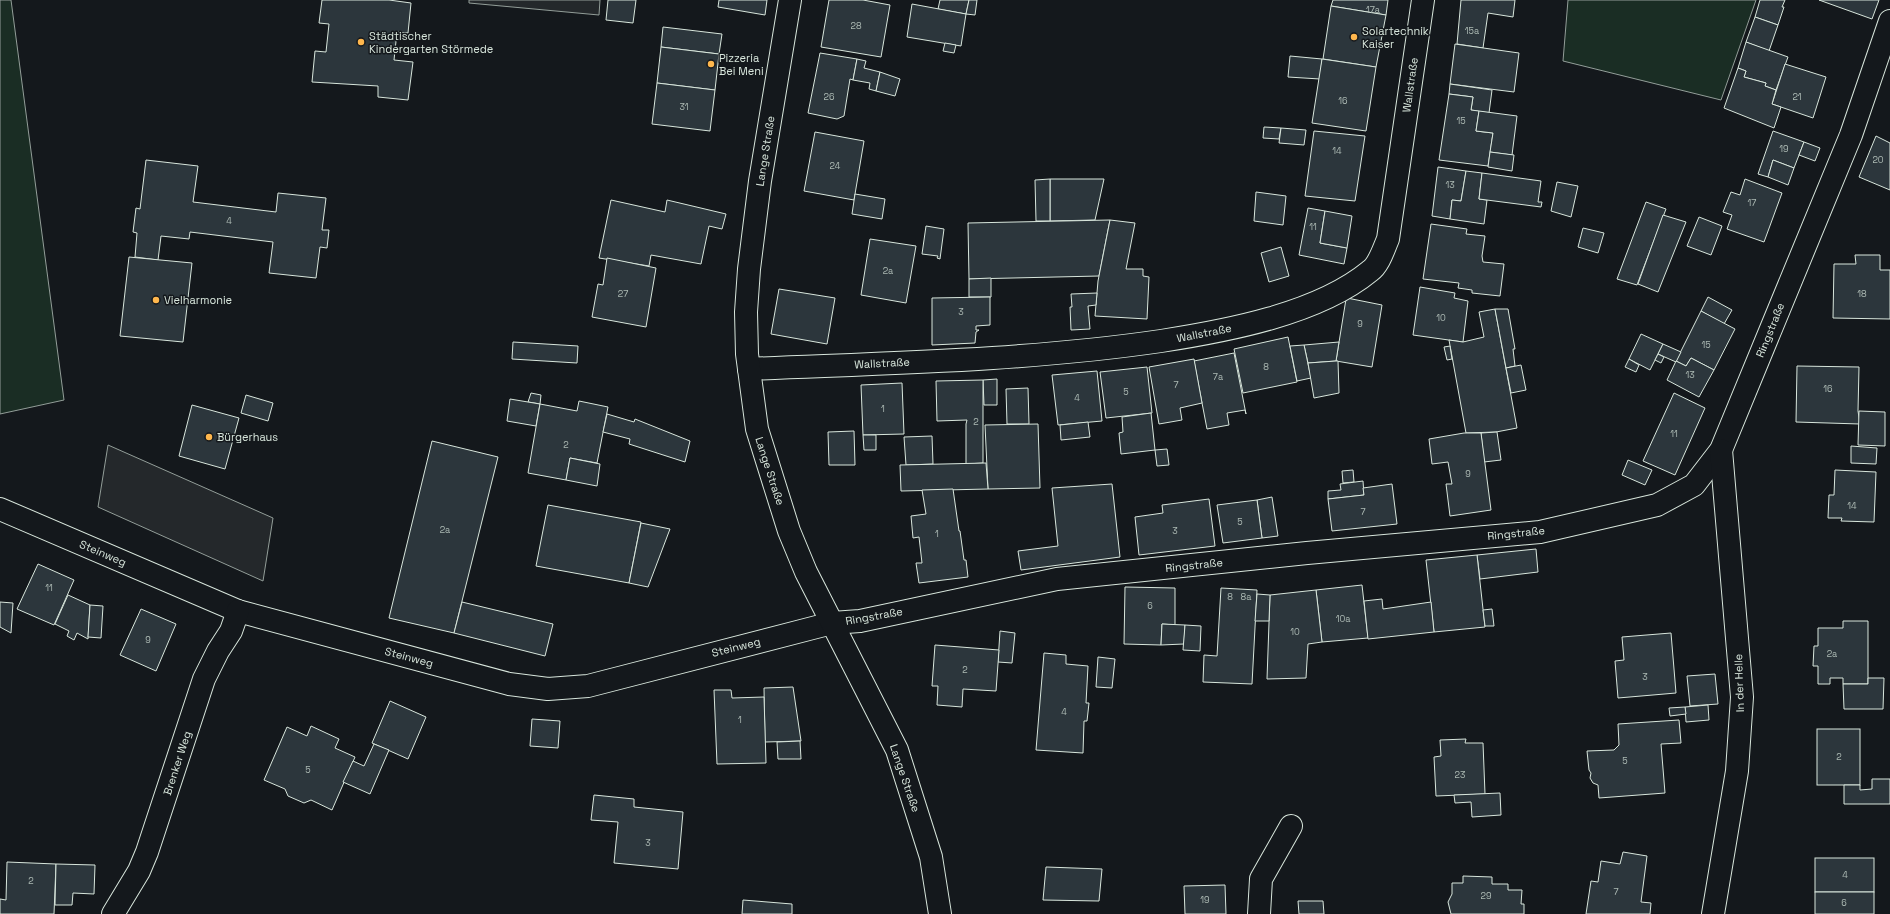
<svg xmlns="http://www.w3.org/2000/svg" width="1890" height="914" viewBox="0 0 1890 914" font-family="'Space Grotesk',sans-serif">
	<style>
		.green { fill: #1a2d24; stroke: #939e99 }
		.parking { fill: #24282b; stroke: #939e99 }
		.building { fill: #2c363c; stroke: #d8e6dc }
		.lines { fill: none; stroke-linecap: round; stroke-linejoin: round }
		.minor-casing { stroke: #d8e6dc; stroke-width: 24 }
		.secondary-casing { stroke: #d8e6dc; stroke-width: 24 }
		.minor { stroke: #14181c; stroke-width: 22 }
		.secondary { stroke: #14181c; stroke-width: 22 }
		.poi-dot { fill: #ffb74d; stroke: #14181c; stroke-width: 1.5 }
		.labels { text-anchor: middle; stroke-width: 3; stroke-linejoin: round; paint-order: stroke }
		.number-label { font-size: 9px; fill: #adbab4 }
		.poi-label { font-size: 11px; fill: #d8e6dc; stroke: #14181c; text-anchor: start }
		.street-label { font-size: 11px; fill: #d8e6dc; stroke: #14181c }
	</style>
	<rect width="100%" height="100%" fill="#14181c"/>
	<g class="green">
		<polygon points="0,0 11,0 64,400 0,414"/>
		<polygon points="1568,0 1756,0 1721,100 1563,61"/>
	</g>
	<g class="parking">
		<polygon points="469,0 600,0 599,15 469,3"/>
		<polygon points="108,445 273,518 263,581 98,507"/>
	</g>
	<g class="building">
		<polygon points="322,0 389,0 411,3 408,33 397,32 394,60 413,62 408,100 378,97 378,86 312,82 315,51 326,52 329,24 319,23"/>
		<polygon points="608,0 636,0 633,23 606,20"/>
		<polygon points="719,0 767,0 765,15 718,7"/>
		<polygon points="829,0 863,0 890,5 881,57 821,47"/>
		<polygon points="940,0 969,0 966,14 938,9"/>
		<polygon points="969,0 977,0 975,15 966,14"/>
		<polygon points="1333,0 1388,0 1386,15 1331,6"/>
		<polygon points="1461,0 1515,0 1513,17 1488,13 1483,48 1457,44"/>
		<polygon points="1760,0 1785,0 1782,7 1784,7 1778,25 1755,17"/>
		<polygon points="1819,0 1879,0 1872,19"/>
		<polygon points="912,4 966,14 961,46 907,37"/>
		<polygon points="1331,6 1386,15 1376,67 1323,59"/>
		<polygon points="1755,17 1778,25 1769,51 1746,42"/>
		<polygon points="663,27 722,34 719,54 661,47"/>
		<polygon points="1746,42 1788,57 1776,90 1765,86 1766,83 1744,77 1746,71 1738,68"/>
		<polygon points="945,43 956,45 954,53 943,51"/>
		<polygon points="1455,44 1519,53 1514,92 1450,84"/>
		<polygon points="661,47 719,54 715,90 657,83"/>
		<polygon points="820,53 857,59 853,80 850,79 844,116 837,119 808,113"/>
		<polygon points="1290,56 1322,59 1320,79 1288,77"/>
		<polygon points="857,59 866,61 864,68 880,72 876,91 869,89 870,83 853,80"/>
		<polygon points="1322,59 1376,67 1366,131 1312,123"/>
		<polygon points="1785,64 1826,77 1813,118 1772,104"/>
		<polygon points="1738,68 1746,71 1744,77 1766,83 1765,86 1776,90 1772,104 1781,107 1774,128 1724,108"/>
		<polygon points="880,72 900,79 895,96 876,91"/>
		<polygon points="657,83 715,90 710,131 652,124"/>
		<polygon points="1450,84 1492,90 1489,113 1471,110 1473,97 1449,94"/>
		<polygon points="1449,94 1473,97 1471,110 1479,111 1476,131 1493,133 1488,166 1439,160"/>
		<polygon points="1479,111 1517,116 1512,155 1490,152 1493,133 1476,131"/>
		<polygon points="1264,127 1281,128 1279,139 1263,138"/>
		<polygon points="1281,128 1306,130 1304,145 1279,143"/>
		<polygon points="1314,131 1365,136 1355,201 1305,196"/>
		<polygon points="1773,131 1804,142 1794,168 1773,160 1768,177 1758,174"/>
		<polygon points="815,132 864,141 854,200 804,191"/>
		<polygon points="1876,136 1890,143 1890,190 1859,177"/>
		<polygon points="1804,142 1820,148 1815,161 1799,155"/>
		<polygon points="1490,152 1514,155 1512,171 1488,167"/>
		<polygon points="146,160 198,166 193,202 276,212 278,193 326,198 322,230 329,230 327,248 320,247 316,278 269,273 273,242 190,232 189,239 161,236 158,260 135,257 137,233 133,232 136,208 140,209"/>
		<polygon points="1773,160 1794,168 1788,185 1768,177"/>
		<polygon points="1438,167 1466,171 1461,201 1452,200 1450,219 1432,216"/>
		<polygon points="1466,171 1482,173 1479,199 1487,200 1484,224 1450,219 1452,200 1461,201"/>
		<polygon points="1482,173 1541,181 1538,202 1542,202 1541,207 1479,199"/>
		<polygon points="1050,179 1104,179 1095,220 1050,221"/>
		<polygon points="1050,179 1050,221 1036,221 1035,180"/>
		<polygon points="1745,179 1782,193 1764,242 1727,229 1732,215 1723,212 1731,192 1740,195"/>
		<polygon points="1557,182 1578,186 1571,217 1551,211"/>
		<polygon points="1256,192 1286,196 1283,225 1254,221"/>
		<polygon points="855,194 885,199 882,219 852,214"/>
		<polygon points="611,200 665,212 667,200 726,214 722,229 709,226 701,264 651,255 649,266 599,258"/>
		<polygon points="1646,202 1666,209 1637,285 1617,279"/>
		<polygon points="1308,208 1325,211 1320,243 1347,248 1344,264 1299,255"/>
		<polygon points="1325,211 1352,216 1347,248 1320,243"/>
		<polygon points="1663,215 1686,222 1658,292 1638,284"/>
		<polygon points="1699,217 1722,226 1711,255 1687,246"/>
		<polygon points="1110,220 1099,276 969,279 968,223"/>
		<polygon points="1110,220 1135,223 1126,269 1143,269 1143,276 1149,277 1147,319 1095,316 1098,281"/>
		<polygon points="1431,224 1467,229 1466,234 1485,236 1482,256 1483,262 1504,264 1500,296 1472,293 1472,290 1458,288 1459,283 1423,279"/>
		<polygon points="926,226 944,229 940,259 937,258 938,256 922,254"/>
		<polygon points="1583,228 1604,233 1598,253 1578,247"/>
		<polygon points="870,239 916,246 906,303 861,295"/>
		<polygon points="1281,247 1289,276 1269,282 1261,253"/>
		<polygon points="1855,255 1880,255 1880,270 1890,270 1890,319 1833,318 1834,264 1856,264"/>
		<polygon points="129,257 192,263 183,342 120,336"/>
		<polygon points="607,258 656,268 646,327 592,317 598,284 603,285"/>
		<polygon points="991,278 991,297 969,297 969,279"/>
		<polygon points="1420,287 1455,293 1454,298 1468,301 1463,342 1413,335"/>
		<polygon points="779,289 835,298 827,344 771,334"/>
		<polygon points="1097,293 1096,305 1088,306 1090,329 1071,330 1070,307 1072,307 1071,294"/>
		<polygon points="990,297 990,325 976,326 976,330 979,330 976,332 975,343 932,345 932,298"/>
		<polygon points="1708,297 1732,310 1724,324 1701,311"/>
		<polygon points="1347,298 1382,305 1372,367 1336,361 1346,299"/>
		<polygon points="1495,309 1517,428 1496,432 1466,433 1449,340 1463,342 1484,337 1479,312"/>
		<polygon points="1495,309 1508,309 1515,349 1513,349 1515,366 1506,368"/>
		<polygon points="1701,311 1735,329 1714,370 1691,358 1686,366 1676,361"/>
		<polygon points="1641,334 1663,344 1650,370 1629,359"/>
		<polygon points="1288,337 1297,382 1243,393 1234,349"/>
		<polygon points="513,342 578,346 577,363 512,359"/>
		<polygon points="1339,342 1336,361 1308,363 1304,345"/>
		<polygon points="1663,344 1681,352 1676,362 1658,354"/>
		<polygon points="1304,345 1311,378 1297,381 1290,346"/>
		<polygon points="1450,346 1452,359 1447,360 1444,347"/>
		<polygon points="1234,353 1246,414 1245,410 1227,413 1229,425 1207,429 1194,361"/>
		<polygon points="1658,354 1664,357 1661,363 1655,360"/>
		<polygon points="1691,358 1714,370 1699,397 1667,380 1676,361 1686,366"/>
		<polygon points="1194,359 1202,403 1180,408 1182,420 1159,424 1149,367"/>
		<polygon points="1629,359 1639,365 1636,372 1625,367"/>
		<polygon points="1336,361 1338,361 1339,393 1314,398 1308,363"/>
		<polygon points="1521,365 1526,390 1511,393 1506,368"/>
		<polygon points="1797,366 1859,367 1858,411 1860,424 1796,422"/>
		<polygon points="1147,367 1152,413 1106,418 1100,372"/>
		<polygon points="1097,371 1102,421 1058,425 1052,375"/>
		<polygon points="997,379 997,405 984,405 983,380"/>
		<polygon points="983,380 983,463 966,464 966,424 967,420 937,421 936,381"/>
		<polygon points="902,383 904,434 863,435 861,385"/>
		<polygon points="1028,388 1029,424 1007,424 1006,389"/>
		<polygon points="531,393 541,395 540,404 528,402"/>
		<polygon points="1674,393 1705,408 1675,475 1643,461"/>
		<polygon points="246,395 273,403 268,421 241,413"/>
		<polygon points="510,399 540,404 536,426 507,421"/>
		<polygon points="579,401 608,407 597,463 570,458 566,480 528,473 540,404 577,411"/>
		<polygon points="192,405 239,418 225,469 179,456"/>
		<polygon points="1859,411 1885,412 1885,446 1858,445"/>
		<polygon points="1151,413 1155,450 1121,454 1119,433 1123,432 1122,417"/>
		<polygon points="607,414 634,422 635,419 690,441 685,462 629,444 630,439 603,432"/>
		<polygon points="1088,422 1090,437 1061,440 1060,425"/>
		<polygon points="1038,424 1040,488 988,489 985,425"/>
		<polygon points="854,431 855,465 829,465 828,432"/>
		<polygon points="1497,432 1501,460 1484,462 1481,433"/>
		<polygon points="1464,433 1481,433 1491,510 1450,516 1446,484 1452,484 1448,462 1432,464 1429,439"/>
		<polygon points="863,435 876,435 876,450 864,450"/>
		<polygon points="932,436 933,464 906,465 904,437"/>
		<polygon points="432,441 498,457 454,633 389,618"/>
		<polygon points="1851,446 1877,448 1876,464 1851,463"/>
		<polygon points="1167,449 1169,465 1157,466 1155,450"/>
		<polygon points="570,458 600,464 597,486 566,480"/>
		<polygon points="1628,460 1652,470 1645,485 1622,475"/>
		<polygon points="986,463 988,489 901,491 900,465"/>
		<polygon points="1353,470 1354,482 1343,483 1342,471"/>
		<polygon points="1835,470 1876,472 1874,522 1841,521 1842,518 1828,518 1829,495 1834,495"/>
		<polygon points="1363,481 1364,495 1328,499 1328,491 1341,490 1340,484"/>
		<polygon points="1112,484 1120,557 1021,570 1018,551 1058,546 1052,488"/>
		<polygon points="1392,484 1397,524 1332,531 1328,499 1364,495 1363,488"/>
		<polygon points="953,489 959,531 960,531 964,560 966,560 968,577 919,583 916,563 922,563 919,537 913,538 911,516 926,514 922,490"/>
		<polygon points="1272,497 1278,536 1262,538 1257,500"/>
		<polygon points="1209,499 1215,546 1139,555 1135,517 1163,513 1162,505"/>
		<polygon points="1257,500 1262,538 1223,543 1217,505"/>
		<polygon points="548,505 641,522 629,583 536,566"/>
		<polygon points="641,523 670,529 648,587 629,583"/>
		<polygon points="1536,549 1538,572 1480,579 1477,555"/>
		<polygon points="1477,555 1485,627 1434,632 1426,560"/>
		<polygon points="38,564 74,580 54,625 17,609"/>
		<polygon points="1362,585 1368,638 1322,642 1316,590"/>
		<polygon points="1125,587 1175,588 1175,625 1162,624 1161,645 1124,644"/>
		<polygon points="1221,588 1257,590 1252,684 1203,682 1204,655 1217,656"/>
		<polygon points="1316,590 1322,642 1308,644 1306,678 1267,679 1270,595"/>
		<polygon points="1257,594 1270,595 1269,621 1255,621"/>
		<polygon points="68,595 90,605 88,639 77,633 74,640 67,636 69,631 55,624"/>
		<polygon points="1382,599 1383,609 1431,602 1434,632 1368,639 1364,601"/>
		<polygon points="0,602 13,603 11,633 0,627"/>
		<polygon points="462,602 553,624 545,656 454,633"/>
		<polygon points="90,605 103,606 101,638 88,637"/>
		<polygon points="141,609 176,624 156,671 120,655"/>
		<polygon points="1492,609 1494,626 1485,626 1483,610"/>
		<polygon points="1843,621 1868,621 1868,684 1843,684 1843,678 1830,678 1830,684 1818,684 1818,666 1813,666 1814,646 1818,646 1818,628 1843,628"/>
		<polygon points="1162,624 1185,625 1184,644 1161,645"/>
		<polygon points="1185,625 1201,626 1200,651 1183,650"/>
		<polygon points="1000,631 1015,633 1012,663 998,662"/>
		<polygon points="1671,633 1676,693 1618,698 1615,661 1624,660 1622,637"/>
		<polygon points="935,645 999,650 996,691 963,689 962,707 937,705 938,686 932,686"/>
		<polygon points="1044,653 1066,655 1066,664 1088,666 1086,703 1089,703 1087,721 1084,721 1083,753 1036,750"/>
		<polygon points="1098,657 1115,659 1112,688 1096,687"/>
		<polygon points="1715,674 1718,704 1690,706 1687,676"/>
		<polygon points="1868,678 1884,678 1883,709 1844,709 1843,684 1868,684"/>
		<polygon points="793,687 801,741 765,742 764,688"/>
		<polygon points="714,690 731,690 732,698 764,697 766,763 717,764"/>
		<polygon points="390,701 426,717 408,759 372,743"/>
		<polygon points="1708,705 1709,720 1686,722 1685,707"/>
		<polygon points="1685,707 1686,714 1670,716 1669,708"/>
		<polygon points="532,719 560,721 558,748 530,746"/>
		<polygon points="1679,720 1681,743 1661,744 1665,793 1599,798 1598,785 1593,783 1590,778 1591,773 1589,770 1587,751 1614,750 1619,745 1618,724"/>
		<polygon points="311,726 339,739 335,748 355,757 332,810 311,800 304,803 288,796 285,789 264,780 287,727 307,736"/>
		<rect x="1817" y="729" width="43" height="56"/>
		<polygon points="1466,739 1465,743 1483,743 1485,794 1436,796 1434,757 1441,756 1440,740"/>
		<polygon points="800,741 801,759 778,759 777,742"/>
		<polygon points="374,744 389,750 370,794 343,782 353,761 364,766"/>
		<polygon points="1872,779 1890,779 1890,804 1844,804 1844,785 1860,785 1860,790 1872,789"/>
		<polygon points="1500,793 1501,815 1472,817 1471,802 1455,803 1454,795"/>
		<polygon points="594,795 634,799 634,807 683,812 678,869 614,863 618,822 591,820"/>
		<polygon points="1623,852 1647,856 1641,902 1651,903 1650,914 1586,914 1591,881 1598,882 1601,861 1620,864"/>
		<rect x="1815" y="858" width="59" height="34"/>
		<polygon points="7,862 56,864 54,914 0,914 0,899 6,900"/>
		<polygon points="56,864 95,865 94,894 73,893 72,905 55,905"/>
		<polygon points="1046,867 1102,869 1099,901 1043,900"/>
		<polygon points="1463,876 1492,877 1492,884 1508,884 1508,890 1522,890 1521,904 1524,904 1524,914 1451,914 1448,902 1452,894 1452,883 1463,883"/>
		<polygon points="1225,885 1226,914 1185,914 1184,886"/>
		<rect x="1815" y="892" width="59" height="22"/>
		<polygon points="743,900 792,904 792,914 742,914"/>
		<polygon points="1298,901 1323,901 1324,914 1299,914"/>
	</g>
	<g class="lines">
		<defs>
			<g id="minor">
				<path d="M749,369c137,-6 275,-8 412,-28 65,-10 157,-27 209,-70 9,-6 14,-23 18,-32l35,-239"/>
				<polyline points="0,509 238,611 509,684 548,689 588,686 832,623 860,621 1057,579 1307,553 1540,532 1657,505 1694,485 1721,450 1851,135 1890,21"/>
				<polyline points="113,914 139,871 147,852 204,679 218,651 231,631 238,611"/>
				<polyline points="1259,914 1261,879 1291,826"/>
				<polyline points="1713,914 1737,771 1742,697 1721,450"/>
			</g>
			<polyline id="secondary" points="790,0 760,181 749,269 746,312 747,354 757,429 789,531 806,572 897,750 931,857 940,914"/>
		</defs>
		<use href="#minor" class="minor-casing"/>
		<use href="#secondary" class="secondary-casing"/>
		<use href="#minor" class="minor"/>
		<use href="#secondary" class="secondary"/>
	</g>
	<g class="poi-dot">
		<circle cx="1354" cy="37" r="4"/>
		<circle cx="361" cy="42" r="4"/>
		<circle cx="711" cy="64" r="4"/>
		<circle cx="156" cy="300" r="4"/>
		<circle cx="209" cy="437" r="4"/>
	</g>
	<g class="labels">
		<g class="number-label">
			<text x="1373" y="13">17a</text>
			<text x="856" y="29">28</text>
			<text x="1472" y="34">15a</text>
			<text x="829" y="100">26</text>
			<text x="1797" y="100">21</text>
			<text x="1343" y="104">16</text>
			<text x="684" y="110">31</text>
			<text x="1461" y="124">15</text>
			<text x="1784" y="152">19</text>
			<text x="1337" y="154">14</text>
			<text x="1878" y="163">20</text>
			<text x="835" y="169">24</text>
			<text x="1450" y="188">13</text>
			<text x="1752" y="206">17</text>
			<text x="229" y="224">4</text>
			<text x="1313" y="230">11</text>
			<text x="888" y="274">2a</text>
			<text x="623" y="297">27</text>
			<text x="1862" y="297">18</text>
			<text x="961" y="315">3</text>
			<text x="1441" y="321">10</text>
			<text x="1360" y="327">9</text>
			<text x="1706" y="348">15</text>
			<text x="1266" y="370">8</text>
			<text x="1690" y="378">13</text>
			<text x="1218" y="380">7a</text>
			<text x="1176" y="388">7</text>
			<text x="1828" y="392">16</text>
			<text x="1126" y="395">5</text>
			<text x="1077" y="401">4</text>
			<text x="883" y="412">1</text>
			<text x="976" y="425">2</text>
			<text x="1674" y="437">11</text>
			<text x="566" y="448">2</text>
			<text x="1468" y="477">9</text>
			<text x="1852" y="509">14</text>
			<text x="1363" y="515">7</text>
			<text x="1240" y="525">5</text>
			<text x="445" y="533">2a</text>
			<text x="1175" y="534">3</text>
			<text x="937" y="537">1</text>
			<text x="49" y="591">11</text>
			<text x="1230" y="600">8</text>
			<text x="1246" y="600">8a</text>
			<text x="1150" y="609">6</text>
			<text x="1343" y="622">10a</text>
			<text x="1295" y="635">10</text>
			<text x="148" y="643">9</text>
			<text x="1832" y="657">2a</text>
			<text x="965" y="673">2</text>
			<text x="1645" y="680">3</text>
			<text x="1064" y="715">4</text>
			<text x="740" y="723">1</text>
			<text x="1839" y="760">2</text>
			<text x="1625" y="764">5</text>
			<text x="308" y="773">5</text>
			<text x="1460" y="778">23</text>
			<text x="648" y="846">3</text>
			<text x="1845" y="878">4</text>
			<text x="31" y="884">2</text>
			<text x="1616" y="895">7</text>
			<text x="1486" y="899">29</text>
			<text x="1205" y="903">19</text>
			<text x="1844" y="906">6</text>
		</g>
		<g class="poi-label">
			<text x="1362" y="35">Solartechnik<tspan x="1362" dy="13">Kaiser</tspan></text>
			<text x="369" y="40">Städtischer<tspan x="369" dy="13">Kindergarten Störmede</tspan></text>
			<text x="719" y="62">Pizzeria<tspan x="719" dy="13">Bei Meni</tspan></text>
			<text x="164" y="304">Vielharmonie</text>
			<text x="217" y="441">Bürgerhaus</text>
		</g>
		<g class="street-label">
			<text transform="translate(1410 85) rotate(-82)" y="4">Wallstraße</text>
			<text transform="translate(765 151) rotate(-81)" y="4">Lange Straße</text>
			<text transform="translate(1770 330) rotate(-68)" y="4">Ringstraße</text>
			<text transform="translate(1204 333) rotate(-11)" y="4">Wallstraße</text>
			<text transform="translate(882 363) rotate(-3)" y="4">Wallstraße</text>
			<text transform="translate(770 471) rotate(72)" y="4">Lange Straße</text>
			<text transform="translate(1516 533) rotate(-6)" y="4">Ringstraße</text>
			<text transform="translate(103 553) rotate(23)" y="4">Steinweg</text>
			<text transform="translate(1194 565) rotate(-6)" y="4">Ringstraße</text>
			<text transform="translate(874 616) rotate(-10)" y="4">Ringstraße</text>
			<text transform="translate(736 647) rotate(-14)" y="4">Steinweg</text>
			<text transform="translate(409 657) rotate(15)" y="4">Steinweg</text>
			<text transform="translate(1739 683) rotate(-92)" y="4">In der Helle</text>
			<text transform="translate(177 763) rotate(-72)" y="4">Brenker Weg</text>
			<text transform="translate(905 778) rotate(71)" y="4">Lange Straße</text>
		</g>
	</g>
</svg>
